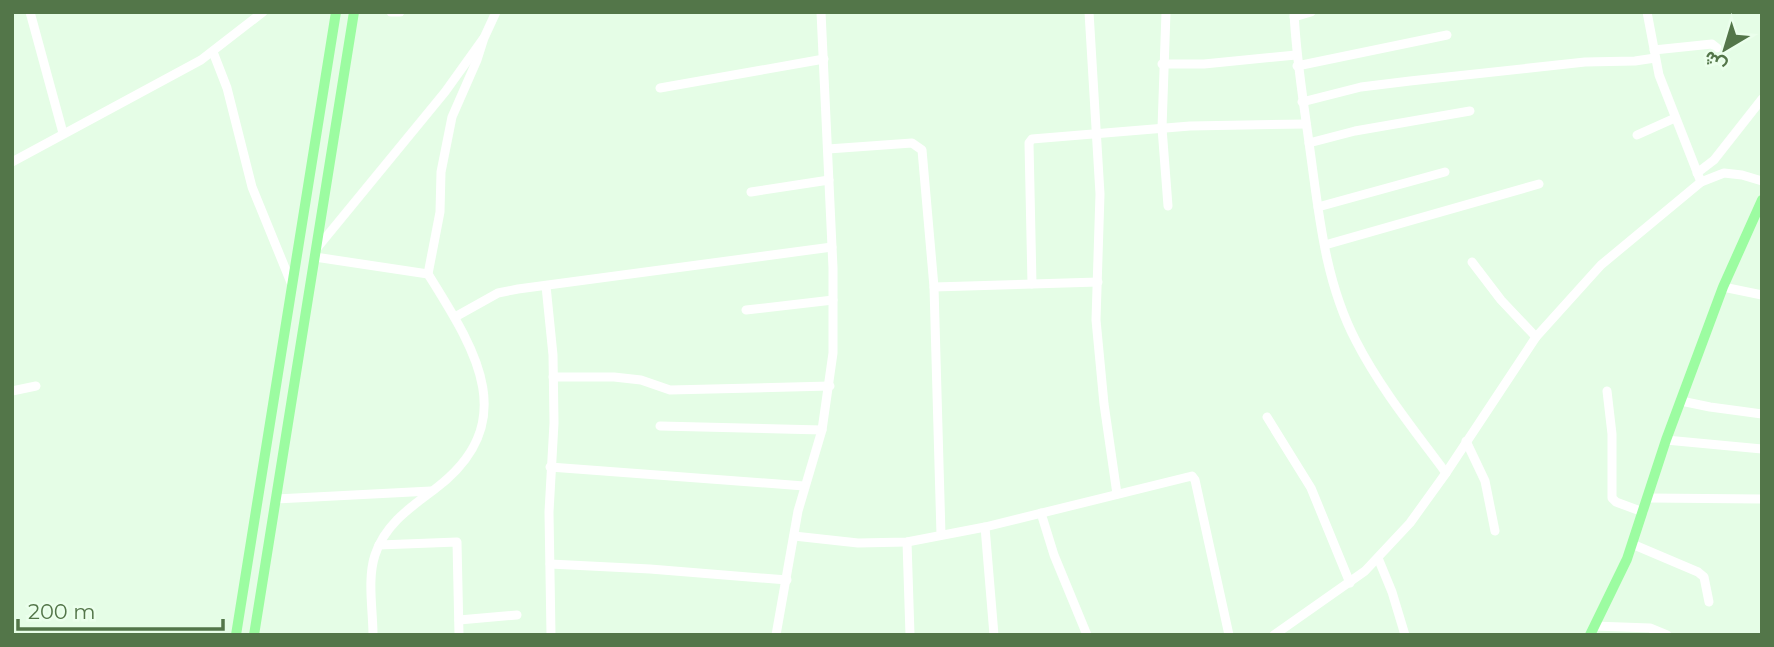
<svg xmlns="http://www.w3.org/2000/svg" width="1774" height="647" viewBox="0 0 1774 647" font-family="Montserrat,Vazirmatn,sans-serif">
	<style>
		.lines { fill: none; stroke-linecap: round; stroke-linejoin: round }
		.minor { stroke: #fff; stroke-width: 9 }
		.major { stroke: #9cfca1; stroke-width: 10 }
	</style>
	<rect width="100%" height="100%" fill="#e5fde6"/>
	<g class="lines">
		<g class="minor">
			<polyline points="30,12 63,133"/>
			<polyline points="391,12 400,12"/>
			<polyline points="1089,12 1100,194 1096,320 1104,404 1117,494"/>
			<polyline points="1166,12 1162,128 1168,206"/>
			<path d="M1294,12c2,47 10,92 16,138 9,65 15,132 46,191 24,47 59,90 90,132"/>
			<polyline points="1647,12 1659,75 1701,182"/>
			<polyline points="1294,17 1311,12"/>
			<polyline points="1654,50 1712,44 1717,48"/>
			<polyline points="213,52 227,88 252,187 292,285"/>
			<polyline points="1162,64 1204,64 1296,55"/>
			<polyline points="1297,66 1447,35"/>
			<polyline points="660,88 824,59"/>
			<polyline points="1302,102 1361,87 1410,81 1585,62 1635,61 1655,58"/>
			<polyline points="1637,135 1675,118"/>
			<polyline points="1309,143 1355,131 1470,111"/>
			<polyline points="828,149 912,143 922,150 934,287 941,535"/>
			<polyline points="12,162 201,60 263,12"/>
			<polyline points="1697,173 1714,160 1762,99"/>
			<polyline points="751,192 829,180"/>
			<polyline points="1318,207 1445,172"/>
			<polyline points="1325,245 1539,184"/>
			<polyline points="317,248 445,92 483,39"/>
			<path d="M315,257l113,17c46,74 96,148 7,215 -24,18 -50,35 -60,66 -8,24 -2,55 -2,80"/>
			<polyline points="1472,262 1501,300 1536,337"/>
			<polyline points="428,274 440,212 441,172 452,117 477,60 484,38 496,12"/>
			<polyline points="1032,284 1029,143 1032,139 1190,126 1306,124"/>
			<polyline points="546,286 553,355 554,423 549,512 551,635"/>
			<polyline points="934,287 1098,282"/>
			<polyline points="1723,287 1762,295"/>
			<polyline points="746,310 833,300"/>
			<polyline points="455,317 498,293 518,289 832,247"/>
			<polyline points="553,377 614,377 641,380 670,390 830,386"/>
			<polyline points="12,391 36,386"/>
			<polyline points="1607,391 1612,434 1612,498 1616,502 1643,512"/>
			<polyline points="1681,401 1710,407 1762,414"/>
			<polyline points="1267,417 1311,488 1350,583"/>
			<polyline points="660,426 822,430"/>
			<polyline points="1666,440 1762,449"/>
			<polyline points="1466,441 1485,481 1495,531"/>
			<polyline points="550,467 804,486"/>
			<polyline points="1648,498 1762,499"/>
			<polyline points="276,499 431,491"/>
			<polyline points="1041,513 1054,555 1087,635"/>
			<polyline points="985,527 994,635"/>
			<polyline points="794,536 858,543 907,542 985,527 1192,476 1195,480 1229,635"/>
			<polyline points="907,542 910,635"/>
			<polyline points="1632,544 1698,572 1704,577 1709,602"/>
			<polyline points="379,545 457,542 459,635"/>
			<polyline points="1378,558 1392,592 1405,635"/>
			<polyline points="550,564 650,569 787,580"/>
			<polyline points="459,620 517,615"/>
			<polyline points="1594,626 1650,628 1667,635"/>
			<polyline points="776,635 798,511 822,430 833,353 833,268 821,12"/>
			<polyline points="1274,635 1365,571 1410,523 1446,473 1536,337 1601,265 1701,182 1724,173 1742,175 1762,181"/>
		</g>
		<g class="major">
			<polyline points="236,635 336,12"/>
			<polyline points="254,635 354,12"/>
			<polyline points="1590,635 1627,559 1666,440 1723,287 1762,200"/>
		</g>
	</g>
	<rect width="1774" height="647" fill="none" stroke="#537649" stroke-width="28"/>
	<g transform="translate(1725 49) rotate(218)" stroke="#ebffec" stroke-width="5" paint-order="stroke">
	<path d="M0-5L12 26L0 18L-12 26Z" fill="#537649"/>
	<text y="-10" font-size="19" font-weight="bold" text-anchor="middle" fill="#537649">ش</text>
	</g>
	<path d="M18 619v10h205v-10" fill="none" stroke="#537649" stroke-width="3.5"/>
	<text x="28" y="619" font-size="21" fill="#537649" stroke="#ebffec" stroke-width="5" paint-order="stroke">200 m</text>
</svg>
